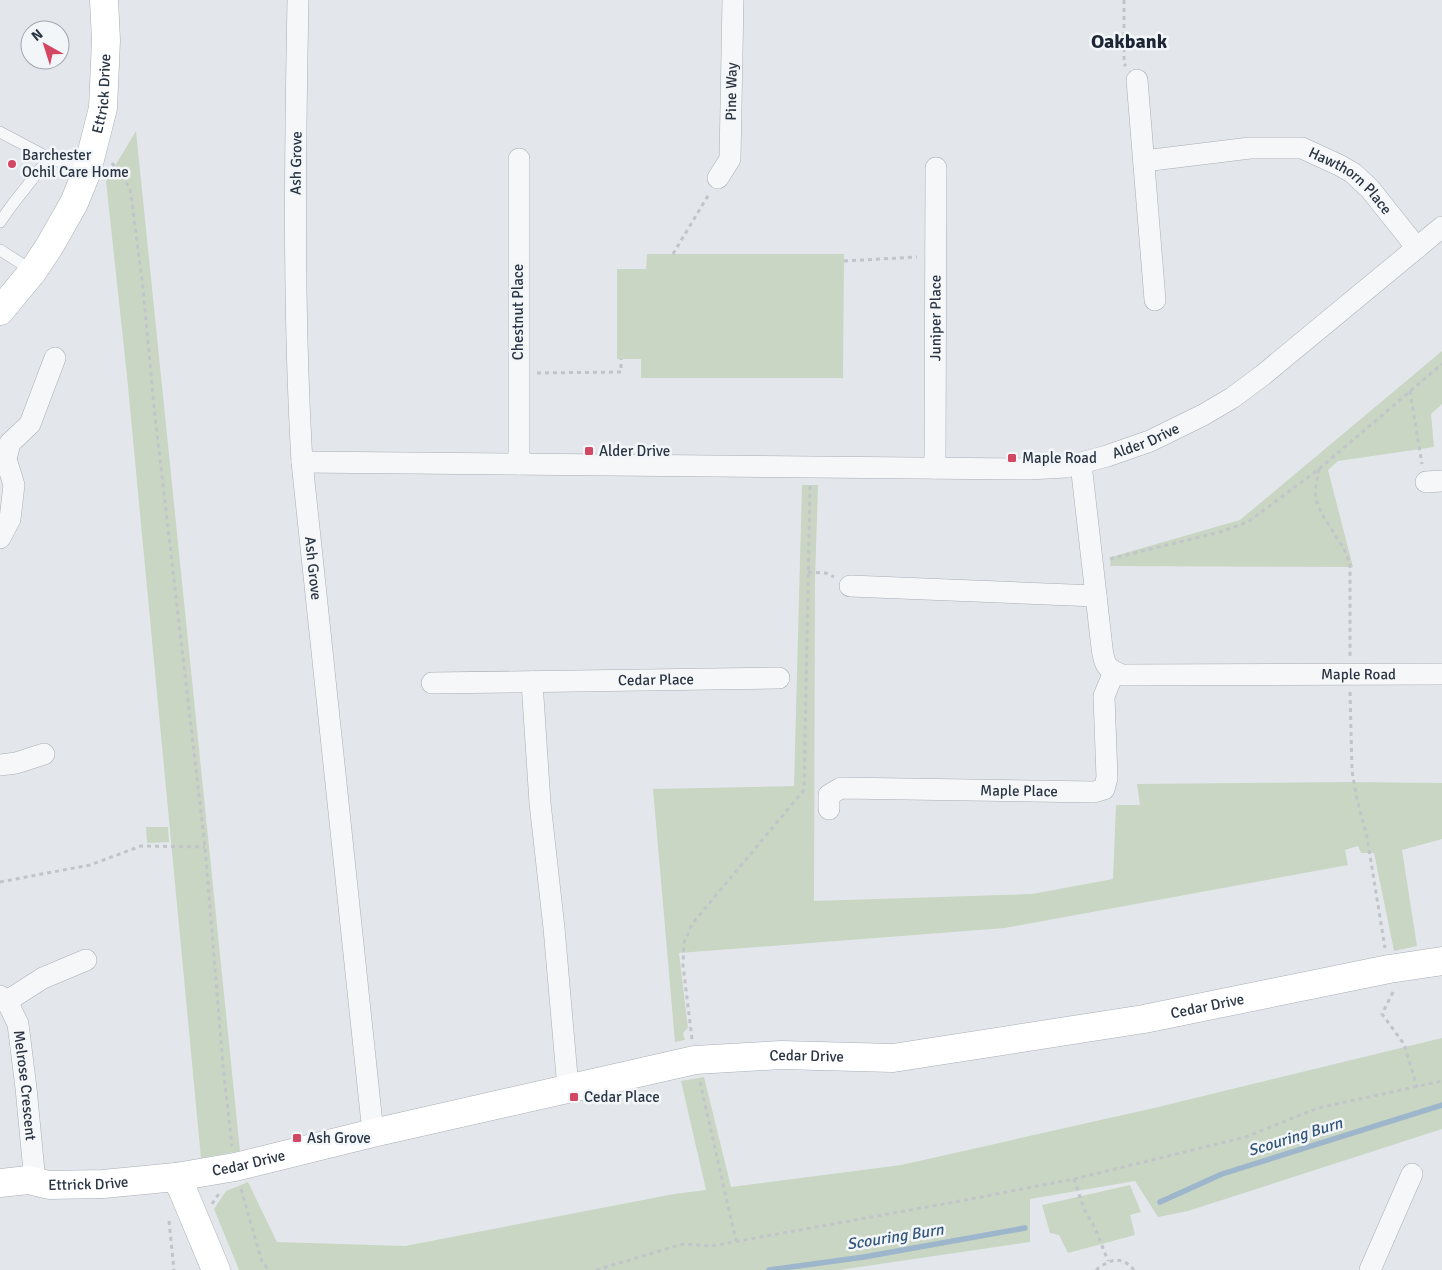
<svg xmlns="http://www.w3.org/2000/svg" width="1442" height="1270" viewBox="0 0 1442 1270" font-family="Signika,sans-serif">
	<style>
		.green { fill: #c9d6c4 }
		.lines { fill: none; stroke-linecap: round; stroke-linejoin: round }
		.stream { stroke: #9eb6cc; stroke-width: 5.5 }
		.lane-casing { stroke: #a8aeb6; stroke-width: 12 }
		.street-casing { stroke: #a8aeb6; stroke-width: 22 }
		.secondary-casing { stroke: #a8aeb6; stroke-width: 29 }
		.path { stroke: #c1c5ca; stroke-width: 3; stroke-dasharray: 4 4; stroke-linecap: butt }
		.lane { stroke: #f6f7f9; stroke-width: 11 }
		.street { stroke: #f6f7f9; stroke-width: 21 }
		.secondary { stroke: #fff; stroke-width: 28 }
		.poi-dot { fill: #d24762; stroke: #f3f6f9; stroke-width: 2 }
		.labels { text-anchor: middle; stroke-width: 5; stroke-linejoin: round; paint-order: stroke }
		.street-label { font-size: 15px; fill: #2a3544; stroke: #f3f6f9 }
		.poi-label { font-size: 15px; fill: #2a3544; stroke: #f3f6f9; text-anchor: start }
		.water-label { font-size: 16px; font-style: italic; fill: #33567a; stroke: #f3f6f9 }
		.district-label { font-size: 20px; font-weight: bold; fill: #1c2635; stroke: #f3f6f9 }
	</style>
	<rect width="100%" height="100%" fill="#e3e7eb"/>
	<g class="green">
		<polygon points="136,131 240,1151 201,1158 127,376 106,181"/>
		<polygon points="647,254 844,254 843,378 641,378 641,359 617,359 617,269 646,269"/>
		<polygon points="1442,351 1442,404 1431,414 1434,447 1338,461 1328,470 1353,567 1110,566 1111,557 1240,520"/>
		<polygon points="802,485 818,485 815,581 814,901 1032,894 1113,879 1116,805 1140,805 1137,784 1348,782 1442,783 1442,839 1402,850 1417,946 1394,951 1374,853 1361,853 1358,846 1345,850 1348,865 1005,928 679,953 688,1028 683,1033 685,1040 675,1042 653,789 794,786"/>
		<polygon points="146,827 168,827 169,842 147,843"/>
		<polygon points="1442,1038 1442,1129 1188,1211 1158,1217 1135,1181 1030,1199 1030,1242 839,1270 239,1270 214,1209 226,1191 248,1182 277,1242 405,1246 674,1194 706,1190 681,1081 704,1077 731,1187 901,1165 1154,1108"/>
		<polygon points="1130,1185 1141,1212 1130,1215 1135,1235 1068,1253 1059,1235 1050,1233 1042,1205"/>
	</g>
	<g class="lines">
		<g class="stream">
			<polyline points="1160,1202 1222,1174 1442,1105"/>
			<polyline points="769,1270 864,1257 1025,1228"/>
		</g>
		<defs>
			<g id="lane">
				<polyline points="0,132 49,158 87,171"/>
				<polyline points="0,222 12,205 49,158"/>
				<polyline points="0,250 33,271"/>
			</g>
			<g id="street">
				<path id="s1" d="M298,0c-3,154 -5,308 4,462l71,671"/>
				<polyline points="1137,80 1155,300"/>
				<polyline points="519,159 519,464"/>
				<path id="s2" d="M1144,161l106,-13h52l37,17 14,8 17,16 47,59"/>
				<path id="s3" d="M718,178l12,-19 3,-159"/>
				<polyline points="0,452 6,459 14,485 10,519 0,538"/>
				<polyline points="6,459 10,443 30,424 55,358"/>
				<path id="s4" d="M302,462l727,7 37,-2 41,-11 43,-15 53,-26 29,-17 31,-23 179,-148"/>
				<path id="s5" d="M1081,464l21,184c2,16 4,21 20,27l320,-1"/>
				<path id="s6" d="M935,468l1,-300"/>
				<polyline points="1426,482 1442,481"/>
				<polyline points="850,586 1096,596"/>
				<polyline points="532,682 540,803 554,928 568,1088"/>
				<path id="s7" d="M432,683l347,-5"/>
				<polyline points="0,765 16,763 44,754"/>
				<path id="s8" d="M829,809v-14l12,-7 253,4 10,-3 3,-11 -3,-82 10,-24"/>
				<path id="s9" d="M0,996l7,5 11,23 8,64 9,94"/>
				<polyline points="7,1001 43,978 86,960"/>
				<polyline points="1370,1270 1412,1174"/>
			</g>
			<g id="secondary">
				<path id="s10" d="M0,311l33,-40 16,-24 25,-44 13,-32 16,-63 3,-68 -2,-40"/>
				<polyline points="176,1177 183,1191 216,1270"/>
				<path id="s11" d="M0,1183l28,-3 21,5 54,-1 73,-7 59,-10 138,-34 322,-73 86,-5 112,3 251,-39 245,-50 53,-8"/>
			</g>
		</defs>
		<use href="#lane" class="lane-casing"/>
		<use href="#street" class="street-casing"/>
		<use href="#secondary" class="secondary-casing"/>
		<g class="path">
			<polyline points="1124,0 1124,64 1126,66"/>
			<polyline points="112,163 130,188 143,288 154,407 205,847 223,1066 232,1146"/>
			<polyline points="673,254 709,194"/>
			<polyline points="844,261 917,257"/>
			<polyline points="537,373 621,372 621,359"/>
			<polyline points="1410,391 1422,464"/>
			<polyline points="1319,469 1315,490 1316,500 1322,514 1344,549 1350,564 1350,656"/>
			<polyline points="1110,559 1220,532 1248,522 1319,469 1442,364"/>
			<polyline points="808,572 826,573 834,577"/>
			<polyline points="1350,692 1352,771 1357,799 1367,837 1385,948"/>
			<polyline points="0,882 90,865 141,846 205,847"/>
			<polyline points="1393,992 1382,1014 1404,1044 1417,1087"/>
			<polyline points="692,1039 683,965 684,943 692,924 804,790 810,485"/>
			<polyline points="700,1082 736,1241"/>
			<polyline points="1074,1179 1084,1209 1095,1228 1108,1261"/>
			<polyline points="241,1189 262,1262 269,1270"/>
			<polyline points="212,1204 220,1192"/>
			<polyline points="169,1221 174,1270"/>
			<polyline points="596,1270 683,1244 711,1246 960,1201 1074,1179 1246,1137 1318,1108 1442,1081"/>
			<path d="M1096,1270c14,-11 25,-15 38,0"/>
		</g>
		<use href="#lane" class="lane"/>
		<use href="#street" class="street"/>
		<use href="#secondary" class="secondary"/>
	</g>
	<g class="poi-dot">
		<circle cx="12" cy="164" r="5"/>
		<rect x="584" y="446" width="10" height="10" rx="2.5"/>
		<rect x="1007" y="453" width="10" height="10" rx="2.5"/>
		<rect x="569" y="1092" width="10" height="10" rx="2.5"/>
		<rect x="292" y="1133" width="10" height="10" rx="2.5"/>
	</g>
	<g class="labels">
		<g class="street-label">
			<text dy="5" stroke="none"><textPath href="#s3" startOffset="90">Pine Way</textPath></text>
			<text dy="5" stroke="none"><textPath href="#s10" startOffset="245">Ettrick Drive</textPath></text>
			<text transform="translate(296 163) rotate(-89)" y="5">Ash Grove</text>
			<text dy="5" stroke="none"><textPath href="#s2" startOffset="218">Hawthorn Place</textPath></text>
			<text transform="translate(518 312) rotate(-90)" y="5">Chestnut Place</text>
			<text dy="5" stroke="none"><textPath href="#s6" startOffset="150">Juniper Place</textPath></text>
			<text dy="5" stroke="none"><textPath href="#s4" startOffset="848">Alder Drive</textPath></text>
			<text dy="5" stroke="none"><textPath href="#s1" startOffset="569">Ash Grove</textPath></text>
			<text dy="5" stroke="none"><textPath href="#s5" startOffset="458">Maple Road</textPath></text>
			<text dy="5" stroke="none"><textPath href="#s7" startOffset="224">Cedar Place</textPath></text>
			<text dy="5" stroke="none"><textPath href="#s8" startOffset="206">Maple Place</textPath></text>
			<text dy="5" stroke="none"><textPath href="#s11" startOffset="1226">Cedar Drive</textPath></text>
			<text dy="5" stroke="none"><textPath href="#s11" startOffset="821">Cedar Drive</textPath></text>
			<text dy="5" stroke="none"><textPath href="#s9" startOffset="96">Melrose Crescent</textPath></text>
			<text dy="5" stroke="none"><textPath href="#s11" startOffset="251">Cedar Drive</textPath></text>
			<text dy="5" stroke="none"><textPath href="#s11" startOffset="89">Ettrick Drive</textPath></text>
		</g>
		<g class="poi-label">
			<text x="22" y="160">Barchester<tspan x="22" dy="17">Ochil Care Home</tspan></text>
			<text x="599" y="456">Alder Drive</text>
			<text x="1022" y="463">Maple Road</text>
			<text x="584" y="1102">Cedar Place</text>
			<text x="307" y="1143">Ash Grove</text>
		</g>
		<g class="water-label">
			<text transform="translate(1295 1136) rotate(-17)" y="6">Scouring Burn</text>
			<text transform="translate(895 1236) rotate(-9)" y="6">Scouring Burn</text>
		</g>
		<g class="district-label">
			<text x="1129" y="48">Oakbank</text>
		</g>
	</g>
	<g transform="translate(45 45) rotate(321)"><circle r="24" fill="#f3f6f9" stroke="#a3a9b1"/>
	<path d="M0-4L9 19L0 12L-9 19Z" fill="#d24762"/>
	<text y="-8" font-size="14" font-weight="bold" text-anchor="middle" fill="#2a3544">N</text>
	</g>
</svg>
